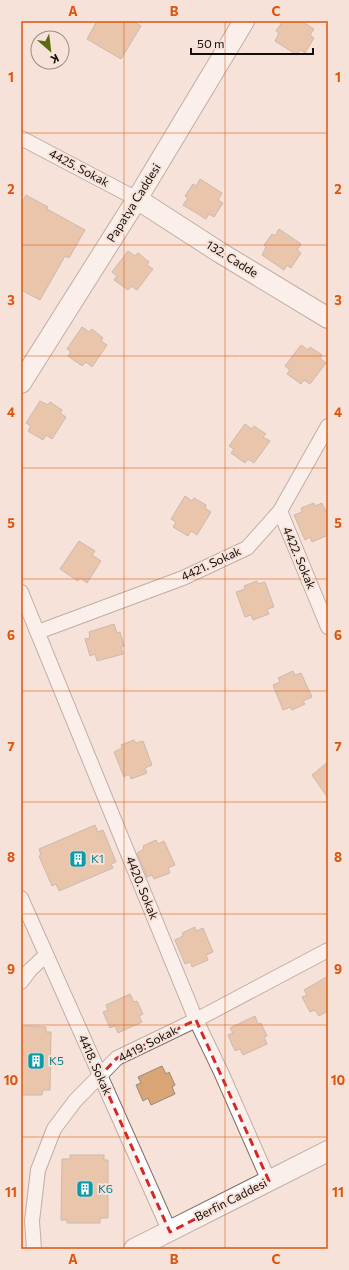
<svg xmlns="http://www.w3.org/2000/svg" width="349" height="1270" viewBox="0 0 349 1270" font-family="Commissioner,sans-serif">
	<style>
		.building { fill: #daa574; stroke: #96887b }
		.lines { fill: none; stroke-linecap: round; stroke-linejoin: round }
		.street-casing { stroke: #7f6d64; stroke-width: 16 }
		.secondary-casing { stroke: #7f6d64; stroke-width: 22 }
		.street { stroke: #fff; stroke-width: 14 }
		.secondary { stroke: #fff; stroke-width: 20 }
		.marked { fill: none; stroke: #d62828; stroke-width: 3; stroke-dasharray: 8 5; stroke-linejoin: round }
		.grid { fill: none; stroke: #dd550c; stroke-width: 1; stroke-opacity: 0.55 }
		.labels { text-anchor: middle; stroke-width: 4; stroke-linejoin: round; paint-order: stroke }
		.street-label { font-size: 12px; fill: #140d0a; stroke: #f6e2d8 }
		.culture-label { font-size: 12px; fill: #0d838f; stroke: #f6e2d8; text-anchor: start }
		.neatline { fill: none; stroke: #dd550c; stroke-width: 1.5 }
		.grid-label { font-size: 13px; text-anchor: middle; font-weight: bold; fill: #dd550c }
	</style>
	<rect width="100%" height="100%" fill="#f6e2d8"/>
	<g class="building">
		<polygon points="97,21 132,21 141,26 121,59 87,39"/>
		<polygon points="283,21 301,21 314,29 310,35 314,38 305,53 300,50 297,55 275,41 279,33 276,31"/>
		<polygon points="200,179 222,193 218,200 223,203 214,217 209,214 206,219 183,205 188,198 185,196 193,184 196,186"/>
		<polygon points="26,195 48,207 47,209 85,230 69,258 65,256 40,300 21,290 21,205"/>
		<polygon points="279,229 301,244 297,250 301,253 291,268 287,265 284,270 262,255 266,247 264,245 272,234 275,236"/>
		<polygon points="128,251 135,256 138,253 149,262 147,265 153,269 137,290 131,286 128,290 114,280 117,276 112,272"/>
		<polygon points="82,327 89,332 92,329 103,338 101,341 107,345 92,367 86,362 82,366 68,356 71,352 67,349"/>
		<polygon points="301,345 308,350 310,347 322,355 320,358 326,363 310,384 304,380 301,384 287,374 290,370 285,366"/>
		<polygon points="40,401 48,405 50,402 62,410 60,413 66,417 52,439 46,435 43,440 28,431 31,426 26,423"/>
		<polygon points="245,424 252,429 254,426 266,434 263,437 270,441 254,463 248,459 245,463 231,453 234,449 229,446"/>
		<polygon points="185,496 192,501 194,498 206,505 205,508 211,512 197,535 191,531 188,536 173,527 176,522 171,519"/>
		<polygon points="314,503 315,506 322,503 328,516 328,535 312,542 310,537 305,540 294,515 302,512 301,508"/>
		<polygon points="79,541 95,551 92,555 101,561 87,583 80,578 78,581 60,569"/>
		<polygon points="257,581 258,584 265,582 274,607 267,609 269,614 253,620 251,615 245,617 236,592 245,589 244,586"/>
		<polygon points="114,624 117,633 120,632 124,646 121,647 123,654 97,661 95,654 90,656 85,639 90,638 89,632"/>
		<polygon points="293,671 295,675 301,673 312,697 303,701 305,704 292,710 290,707 283,710 273,685 280,682 278,678"/>
		<polygon points="134,740 136,743 143,741 152,765 145,768 147,773 131,779 129,774 124,777 114,752 122,748 121,745"/>
		<polygon points="328,762 328,798 312,775"/>
		<polygon points="95,825 98,832 103,830 116,862 111,864 113,868 59,891 56,884 52,886 39,856 41,855 39,849"/>
		<polygon points="156,840 158,844 164,841 175,865 168,868 170,873 154,879 152,875 147,877 137,853 144,849 143,846"/>
		<polygon points="195,927 196,931 203,928 213,952 206,955 208,960 192,967 191,962 185,964 175,940 183,936 182,933"/>
		<polygon points="328,976 328,1011 319,1016 315,1010 310,1012 302,997 307,995 304,990"/>
		<polygon points="130,994 134,1002 137,1001 143,1014 139,1016 142,1022 118,1033 115,1026 110,1028 103,1012 108,1010 106,1005"/>
		<polygon points="255,1016 258,1024 261,1023 267,1036 264,1037 267,1044 243,1055 240,1049 235,1051 228,1035 233,1033 230,1028"/>
		<polygon points="21,1026 46,1027 46,1032 51,1032 50,1090 43,1090 42,1095 21,1095"/>
		<polygon points="162,1066 166,1074 169,1072 175,1085 172,1087 175,1094 151,1105 148,1098 143,1101 136,1085 141,1083 138,1077"/>
		<polygon points="70,1155 104,1155 104,1160 108,1160 108,1218 100,1218 100,1223 67,1223 67,1220 61,1220 62,1159 70,1159"/>
	</g>
	<g class="lines">
		<defs>
			<g id="street">
				<polyline points="21,138 137,199"/>
				<polyline points="280,511 328,627"/>
				<polyline points="21,592 196,1020 221,1072 269,1181"/>
				<polyline points="38,632 183,578 247,548 280,511 328,426"/>
				<polyline points="21,898 170,1232"/>
				<polyline points="21,982 30,970 46,955"/>
				<polyline points="34,1249 32,1221 38,1170 54,1129 75,1101 117,1058 196,1020 328,950"/>
			</g>
			<g id="secondary">
				<polyline points="137,199 219,252 328,318"/>
				<polyline points="21,383 137,199 244,21"/>
				<polyline points="134,1249 328,1151"/>
			</g>
		</defs>
		<use href="#street" class="street-casing"/>
		<use href="#secondary" class="secondary-casing"/>
		<use href="#street" class="street"/>
		<use href="#secondary" class="secondary"/>
	</g>
	<path d="M0 0H349V1270H0ZM196,1020l73,161 -99,51 -70,-156 17,-18z" fill="#f6e2d8" fill-opacity=".55" fill-rule="evenodd"/>
	<path class="marked" d="M196,1020l73,161 -99,51 -70,-156 17,-18z"/>
	<path class="grid" d="M124,21v1228M225,21v1228M21,133h307M21,245h307M21,356h307M21,468h307M21,579h307M21,691h307M21,802h307M21,914h307M21,1025h307M21,1137h307"/>
	<defs>
		<symbol id="building-square" viewBox="-11 -11 22 22"><rect x="-9" y="-9" width="18" height="18" rx="4" fill="#0f9aa8" stroke="#f6e2d8"/><path d="M-4-6H4V6H1V3H-1V6H-4ZM-2.5-4.3h1.7v1.8h-1.7ZM.8-4.3h1.7v1.8H.8ZM-2.5-1h1.7V.8h-1.7ZM.8-1h1.7V.8H.8Z" fill="#fff"/></symbol>
	</defs>
	<g fill-rule="evenodd">
		<use href="#building-square" x="68" y="849" width="20" height="20"/>
		<use href="#building-square" x="26" y="1051" width="20" height="20"/>
		<use href="#building-square" x="75" y="1179" width="20" height="20"/>
	</g>
	<g class="labels">
		<g class="street-label">
			<text transform="translate(79 168) rotate(28)" y="4">4425. Sokak</text>
			<text transform="translate(134 203) rotate(-58)" y="4">Papatya Caddesi</text>
			<text transform="translate(232 259) rotate(32)" y="4">132. Cadde</text>
			<text transform="translate(299 558) rotate(67)" y="4">4422. Sokak</text>
			<text transform="translate(211 564) rotate(-25)" y="4">4421. Sokak</text>
			<text transform="translate(142 888) rotate(68)" y="4">4420. Sokak</text>
			<text transform="translate(148 1044) rotate(-27)" y="4">4419. Sokak</text>
			<text transform="translate(95 1065) rotate(66)" y="4">4418. Sokak</text>
			<text transform="translate(231 1200) rotate(-27)" y="4">Berfin Caddesi</text>
		</g>
		<g class="culture-label">
			<text x="91" y="863">K1</text>
			<text x="49" y="1065">K5</text>
			<text x="98" y="1193">K6</text>
		</g>
	</g>
	<rect width="349" height="1270" fill="none" stroke="#f6e2d8" stroke-width="44"/>
	<g transform="translate(50 50) rotate(152)"><circle r="19" fill="#f6e2d8" stroke="#9c8d86"/>
	<path d="M0-3L7 15L0 10L-7 15Z" fill="#5c6a12"/>
	<text y="-6" font-size="11" font-weight="bold" text-anchor="middle" fill="#140d0a">K</text>
	</g>
	<path d="M191 48v6h122v-6" fill="none" stroke="#140d0a" stroke-width="2"/>
	<text x="197" y="48" font-size="12" fill="#140d0a" stroke="#f6e2d8" stroke-width="3" paint-order="stroke">50 m</text>
	<rect x="22" y="22" width="305" height="1226" class="neatline"/>
	<g class="grid-label">
		<text x="73" y="16">A</text>
		<text x="174" y="16">B</text>
		<text x="276" y="16">C</text>
		<text x="11" y="82">1</text>
		<text x="338" y="82">1</text>
		<text x="11" y="194">2</text>
		<text x="338" y="194">2</text>
		<text x="11" y="305">3</text>
		<text x="338" y="305">3</text>
		<text x="11" y="417">4</text>
		<text x="338" y="417">4</text>
		<text x="11" y="528">5</text>
		<text x="338" y="528">5</text>
		<text x="11" y="640">6</text>
		<text x="338" y="640">6</text>
		<text x="11" y="751">7</text>
		<text x="338" y="751">7</text>
		<text x="11" y="862">8</text>
		<text x="338" y="862">8</text>
		<text x="11" y="974">9</text>
		<text x="338" y="974">9</text>
		<text x="11" y="1085">10</text>
		<text x="338" y="1085">10</text>
		<text x="11" y="1197">11</text>
		<text x="338" y="1197">11</text>
		<text x="73" y="1264">A</text>
		<text x="174" y="1264">B</text>
		<text x="276" y="1264">C</text>
	</g>
</svg>
